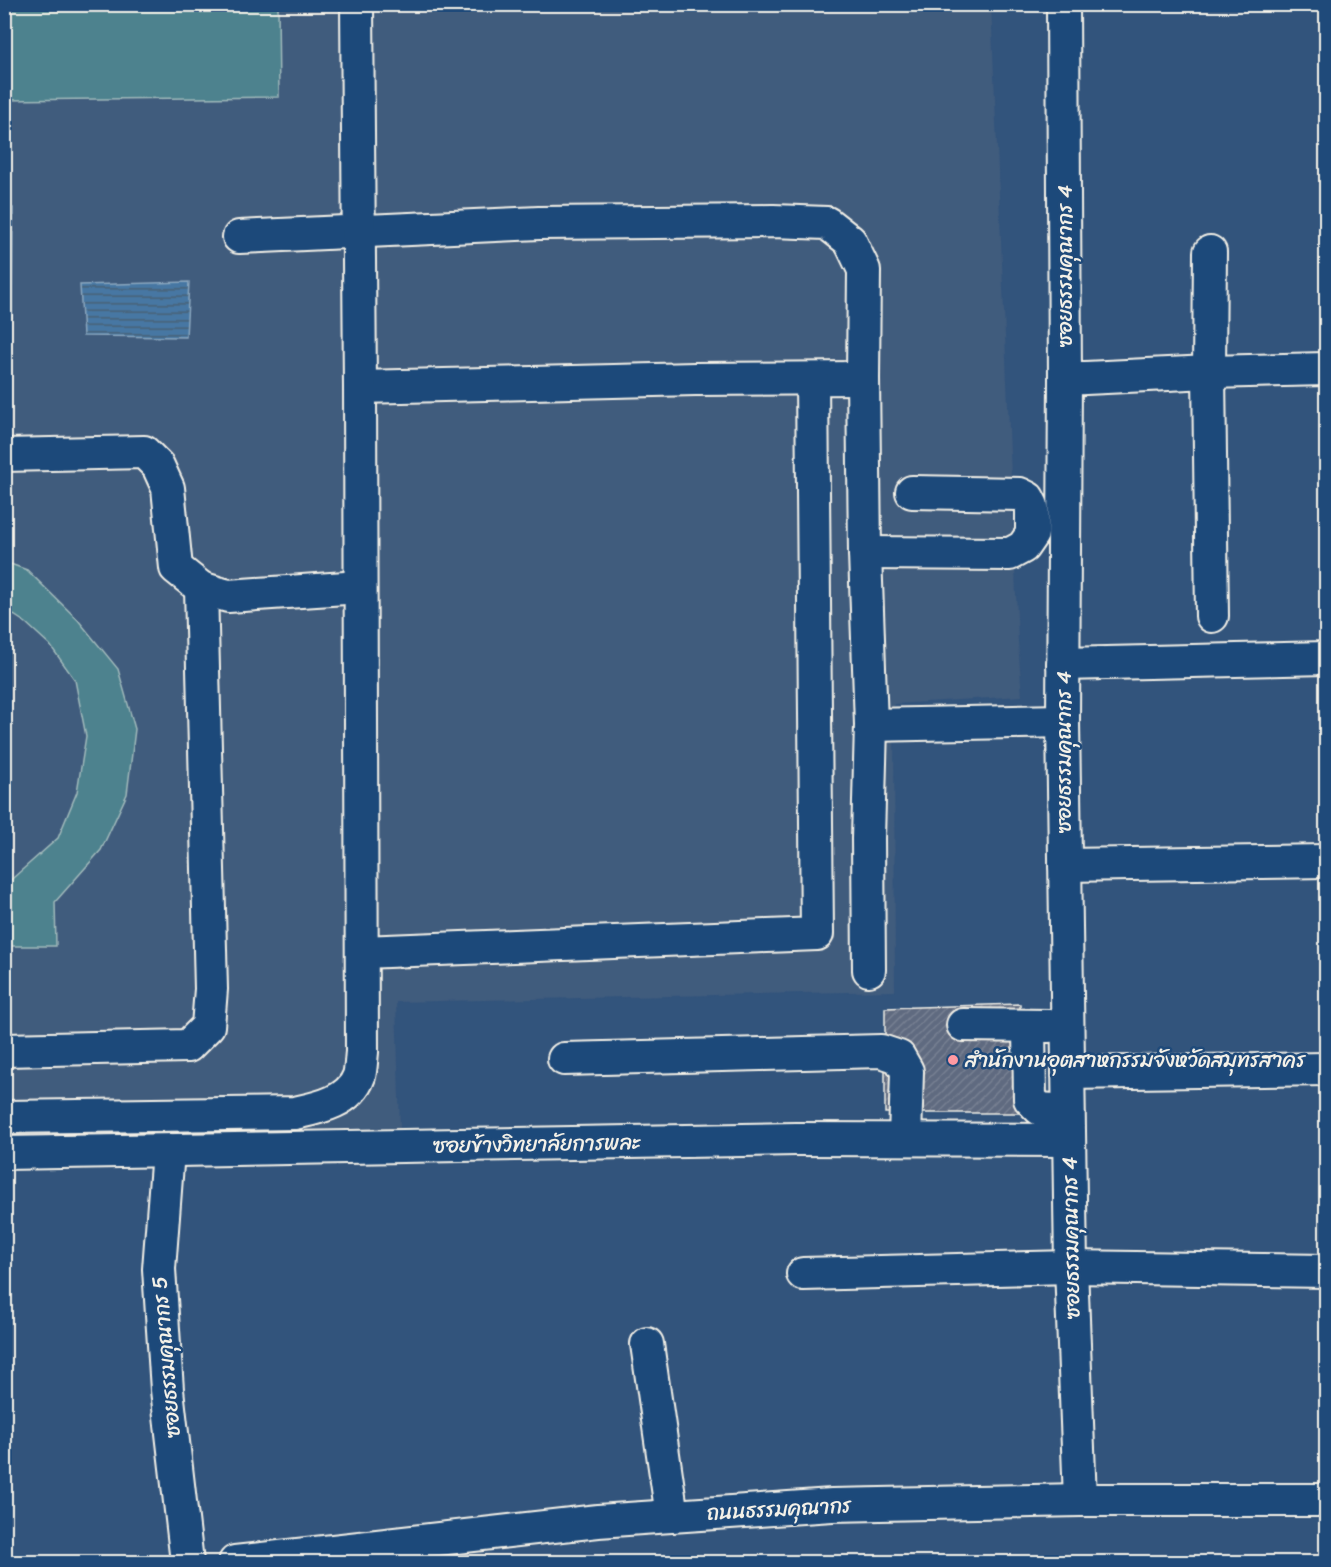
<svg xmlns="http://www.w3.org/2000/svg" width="1331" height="1567" viewBox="0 0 1331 1567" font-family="Sriracha,'Playpen Sans Thai',sans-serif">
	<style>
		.built { fill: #405b7d }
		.pitch { fill: #4e828e; stroke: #a1babb; stroke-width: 1.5 }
		.water { fill: url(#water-rules); stroke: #8ca8bf; stroke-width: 1.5 }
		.building { fill: url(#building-hatch); stroke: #f4f1e8; stroke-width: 1.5 }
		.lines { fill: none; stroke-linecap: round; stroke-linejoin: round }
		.minor-casing { stroke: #f4f1e8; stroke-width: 36 }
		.minor { stroke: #1f4a7a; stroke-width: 32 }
		.poi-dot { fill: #ff9aa2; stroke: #1f4a7a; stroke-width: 2 }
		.labels { text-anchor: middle; stroke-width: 5; stroke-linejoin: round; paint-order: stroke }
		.street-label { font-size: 21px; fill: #f4f1e8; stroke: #1f4a7a }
		.poi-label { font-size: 21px; fill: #f4f1e8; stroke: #1f4a7a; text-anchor: start }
	</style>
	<defs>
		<pattern id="water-rules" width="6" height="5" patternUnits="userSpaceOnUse" patternTransform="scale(1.5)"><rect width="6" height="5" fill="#4677a3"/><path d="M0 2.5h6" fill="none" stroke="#486074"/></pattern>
		<pattern id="building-hatch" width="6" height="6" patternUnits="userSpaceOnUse" patternTransform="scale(1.5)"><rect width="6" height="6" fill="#5f6a80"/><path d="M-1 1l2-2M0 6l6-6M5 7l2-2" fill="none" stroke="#778092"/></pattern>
	</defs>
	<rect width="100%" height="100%" fill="#32547c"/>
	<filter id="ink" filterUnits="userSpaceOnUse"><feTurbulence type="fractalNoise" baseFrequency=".0167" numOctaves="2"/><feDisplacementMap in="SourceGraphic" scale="12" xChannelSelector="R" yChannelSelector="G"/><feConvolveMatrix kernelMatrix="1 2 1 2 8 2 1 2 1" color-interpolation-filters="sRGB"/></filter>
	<g filter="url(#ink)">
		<polygon class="built" points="4,5 991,5 1018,641 1022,696 894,704 895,991 396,1002 400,1128 5,1135"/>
		<g class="pitch">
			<polygon points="4,5 278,5 279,97 5,100"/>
			<polygon points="5,562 27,570 78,620 118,669 135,729 127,794 101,850 55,902 56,946 5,946 5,885 58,838 77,792 86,736 75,680 50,645 26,623 5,609"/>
		</g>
		<g class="water">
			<polygon points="5,208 13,208 12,318 5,318"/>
			<polygon points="189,282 186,337 83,336 80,285"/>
		</g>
		<polygon class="building" points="1020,1004 1022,1113 885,1113 885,1008"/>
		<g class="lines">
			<defs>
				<g id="minor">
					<polyline points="1063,4 1065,379 1063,721 1071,1267 1080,1500"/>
					<polyline points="239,237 539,223 773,221 827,223 850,241 864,270 863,378 865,553 871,725 868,839 869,970"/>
					<polyline points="1210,252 1209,372 1212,616"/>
					<polyline points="1065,379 1209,372 1326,369"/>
					<polyline points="360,387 695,379 863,378"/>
					<polyline points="4,455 144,452 158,466 168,488 176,568 201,588 228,596 360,587"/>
					<polyline points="865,553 1010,554 1023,547 1032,534 1032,506 1028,498 1020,494 912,492"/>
					<polyline points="1063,664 1326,658"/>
					<polyline points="871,725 1063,721"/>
					<polyline points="1065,865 1326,861"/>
					<polyline points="362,952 817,934 812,379"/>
					<polyline points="963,1025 1049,1026"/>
					<polyline points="1029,1026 1030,1099 1040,1109 1068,1111"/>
					<polyline points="4,1050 188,1046 208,1026 211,989 201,588"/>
					<polyline points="564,1059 881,1051 899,1057 907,1071 905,1139"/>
					<polyline points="1068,1073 1326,1069"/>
					<path d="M4,1117l291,-4c23,-5 55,-11 64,-37 2,-7 2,-16 3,-24l-2,-665 -3,-383"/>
					<polyline points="168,1151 159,1269 167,1390 187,1562"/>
					<polyline points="4,1153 796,1139 1069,1140"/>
					<polyline points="803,1274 1071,1267 1326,1271"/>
					<polyline points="647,1344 672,1516"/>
					<polyline points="235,1562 598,1521 832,1505 1080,1500 1326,1500"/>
				</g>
			</defs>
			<use href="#minor" class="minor-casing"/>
			<use href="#minor" class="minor"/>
		</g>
	</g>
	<circle class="poi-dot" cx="953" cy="1060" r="6"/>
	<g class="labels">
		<g class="street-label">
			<text transform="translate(1065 266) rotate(-90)" y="7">ซอยธรรมคุณากร 4</text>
			<text transform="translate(1064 752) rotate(-90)" y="7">ซอยธรรมคุณากร 4</text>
			<text transform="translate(537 1144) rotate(-1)" y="7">ซอยข้างวิทยาลัยการพละ</text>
			<text transform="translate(1071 1238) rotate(-91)" y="7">ซอยธรรมคุณากร 4</text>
			<text transform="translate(166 1357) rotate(-95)" y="7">ซอยธรรมคุณากร 5</text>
			<text transform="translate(779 1509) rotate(-3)" y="7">ถนนธรรมคุณากร</text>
		</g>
		<g class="poi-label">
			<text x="965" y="1067">สำนักงานอุตสาหกรรมจังหวัดสมุทรสาคร</text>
		</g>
	</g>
	<rect width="1331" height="1567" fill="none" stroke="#1f4a7a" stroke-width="24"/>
	<rect x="12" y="12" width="1307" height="1543" fill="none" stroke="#f4f1e8" stroke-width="2" filter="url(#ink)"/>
</svg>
